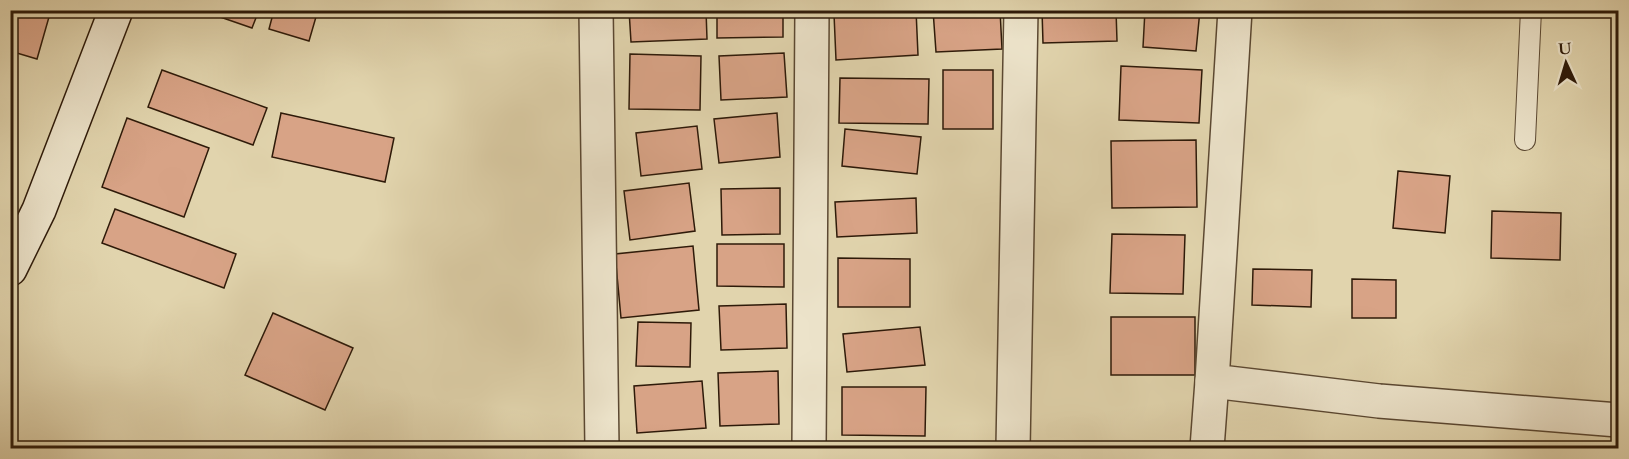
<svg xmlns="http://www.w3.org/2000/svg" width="1629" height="459" viewBox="0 0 1629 459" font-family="Cardo,serif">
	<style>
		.building { fill: #d8a386; stroke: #2e1a09; stroke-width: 1.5 }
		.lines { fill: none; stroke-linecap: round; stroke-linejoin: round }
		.service-casing { stroke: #5b4832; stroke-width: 22 }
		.minor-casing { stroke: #5b4832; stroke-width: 36 }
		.secondary-casing { stroke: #2e1a09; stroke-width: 36 }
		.service { stroke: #ece3ca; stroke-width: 20 }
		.minor { stroke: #ece3ca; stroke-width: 33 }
		.secondary { stroke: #ece3ca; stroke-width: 33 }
	</style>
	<rect width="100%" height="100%" fill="#e1d4ad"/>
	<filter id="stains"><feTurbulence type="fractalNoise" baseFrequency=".00333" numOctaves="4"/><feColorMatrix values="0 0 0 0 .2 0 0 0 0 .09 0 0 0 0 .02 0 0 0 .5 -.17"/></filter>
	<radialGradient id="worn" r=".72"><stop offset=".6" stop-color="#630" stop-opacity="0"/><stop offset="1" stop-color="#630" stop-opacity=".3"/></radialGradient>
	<g class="building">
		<polygon points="10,10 51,10 37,59 10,51"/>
		<polygon points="200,10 259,10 252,28"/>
		<polygon points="274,10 318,10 309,41 269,29"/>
		<polygon points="629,10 706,10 707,39 631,42"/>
		<polygon points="717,10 783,10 783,37 717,38"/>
		<polygon points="916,10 918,55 836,60 834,14"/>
		<polygon points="933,10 1000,10 1002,49 936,52"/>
		<polygon points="1042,10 1116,10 1117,41 1043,43"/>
		<polygon points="1145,10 1200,10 1196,51 1143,47"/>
		<polygon points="784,53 787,97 721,100 719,56"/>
		<polygon points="630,54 701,56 700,110 629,109"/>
		<polygon points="1121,66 1202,70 1199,123 1119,120"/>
		<polygon points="162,70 267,108 253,145 148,107"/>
		<rect x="943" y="70" width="50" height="59"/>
		<polygon points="840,78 929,79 928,124 839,123"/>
		<polygon points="281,113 394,138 385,182 272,157"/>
		<polygon points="777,113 780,157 719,163 714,119"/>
		<polygon points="127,118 209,148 184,217 102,187"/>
		<polygon points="697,126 702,169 641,176 636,133"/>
		<polygon points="845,129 921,137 917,174 842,166"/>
		<polygon points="1196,140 1197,207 1112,208 1111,141"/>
		<polygon points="1398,171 1450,176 1445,233 1393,228"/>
		<polygon points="689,183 695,231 630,240 624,191"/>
		<polygon points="780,188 780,234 722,235 721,189"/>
		<polygon points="916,198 917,233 837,237 835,202"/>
		<polygon points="115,209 236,254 224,288 102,243"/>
		<polygon points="1492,211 1561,213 1560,260 1491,258"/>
		<polygon points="1112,234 1185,235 1183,294 1110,293"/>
		<polygon points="717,244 784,244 784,287 717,286"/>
		<polygon points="693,246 699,310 621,318 615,254"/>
		<polygon points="838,258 910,259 910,307 838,307"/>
		<polygon points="1253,269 1312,270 1311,307 1252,305"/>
		<polygon points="1352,279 1396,280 1396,318 1352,318"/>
		<polygon points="786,304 787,348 721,350 719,306"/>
		<polygon points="273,313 353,348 325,410 245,375"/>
		<rect x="1111" y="317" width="84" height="58"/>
		<polygon points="638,322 691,323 690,367 636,366"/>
		<polygon points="920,327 925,365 847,372 843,334"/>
		<polygon points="778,371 779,424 720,426 718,373"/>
		<polygon points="702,381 706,428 637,433 634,386"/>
		<polygon points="842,387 926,387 925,436 842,435"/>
		<polygon points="786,444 787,448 737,448"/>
	</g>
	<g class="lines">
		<defs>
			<polyline id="service" points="1525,140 1531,10"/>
			<g id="minor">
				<polyline points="596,10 602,448"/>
				<polyline points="1235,10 1212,381 1379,401 1618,420"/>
				<polyline points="809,448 812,10"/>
				<polyline points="1013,448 1021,10"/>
				<polyline points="1207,448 1212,381"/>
			</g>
			<polyline id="secondary" points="10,269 39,210 116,10"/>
		</defs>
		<use href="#service" class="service-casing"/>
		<use href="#minor" class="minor-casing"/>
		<use href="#secondary" class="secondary-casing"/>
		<use href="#service" class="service"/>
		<use href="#minor" class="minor"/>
		<use href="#secondary" class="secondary"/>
	</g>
	<rect width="1629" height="459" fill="none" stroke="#e1d4ad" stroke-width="36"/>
	<rect x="12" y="12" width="1605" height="435" fill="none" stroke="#2e1a09" stroke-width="3"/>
	<rect x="18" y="18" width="1593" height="423" fill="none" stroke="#2e1a09" stroke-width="1.5"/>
	<g transform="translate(1566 63) rotate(356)" stroke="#ece3ca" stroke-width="4.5" paint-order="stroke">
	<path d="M0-4.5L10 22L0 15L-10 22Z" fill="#2e1a09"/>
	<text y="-9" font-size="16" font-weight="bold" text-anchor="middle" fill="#2e1a09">U</text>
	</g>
	<rect width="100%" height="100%" filter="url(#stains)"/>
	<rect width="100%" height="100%" fill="url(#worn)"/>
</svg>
